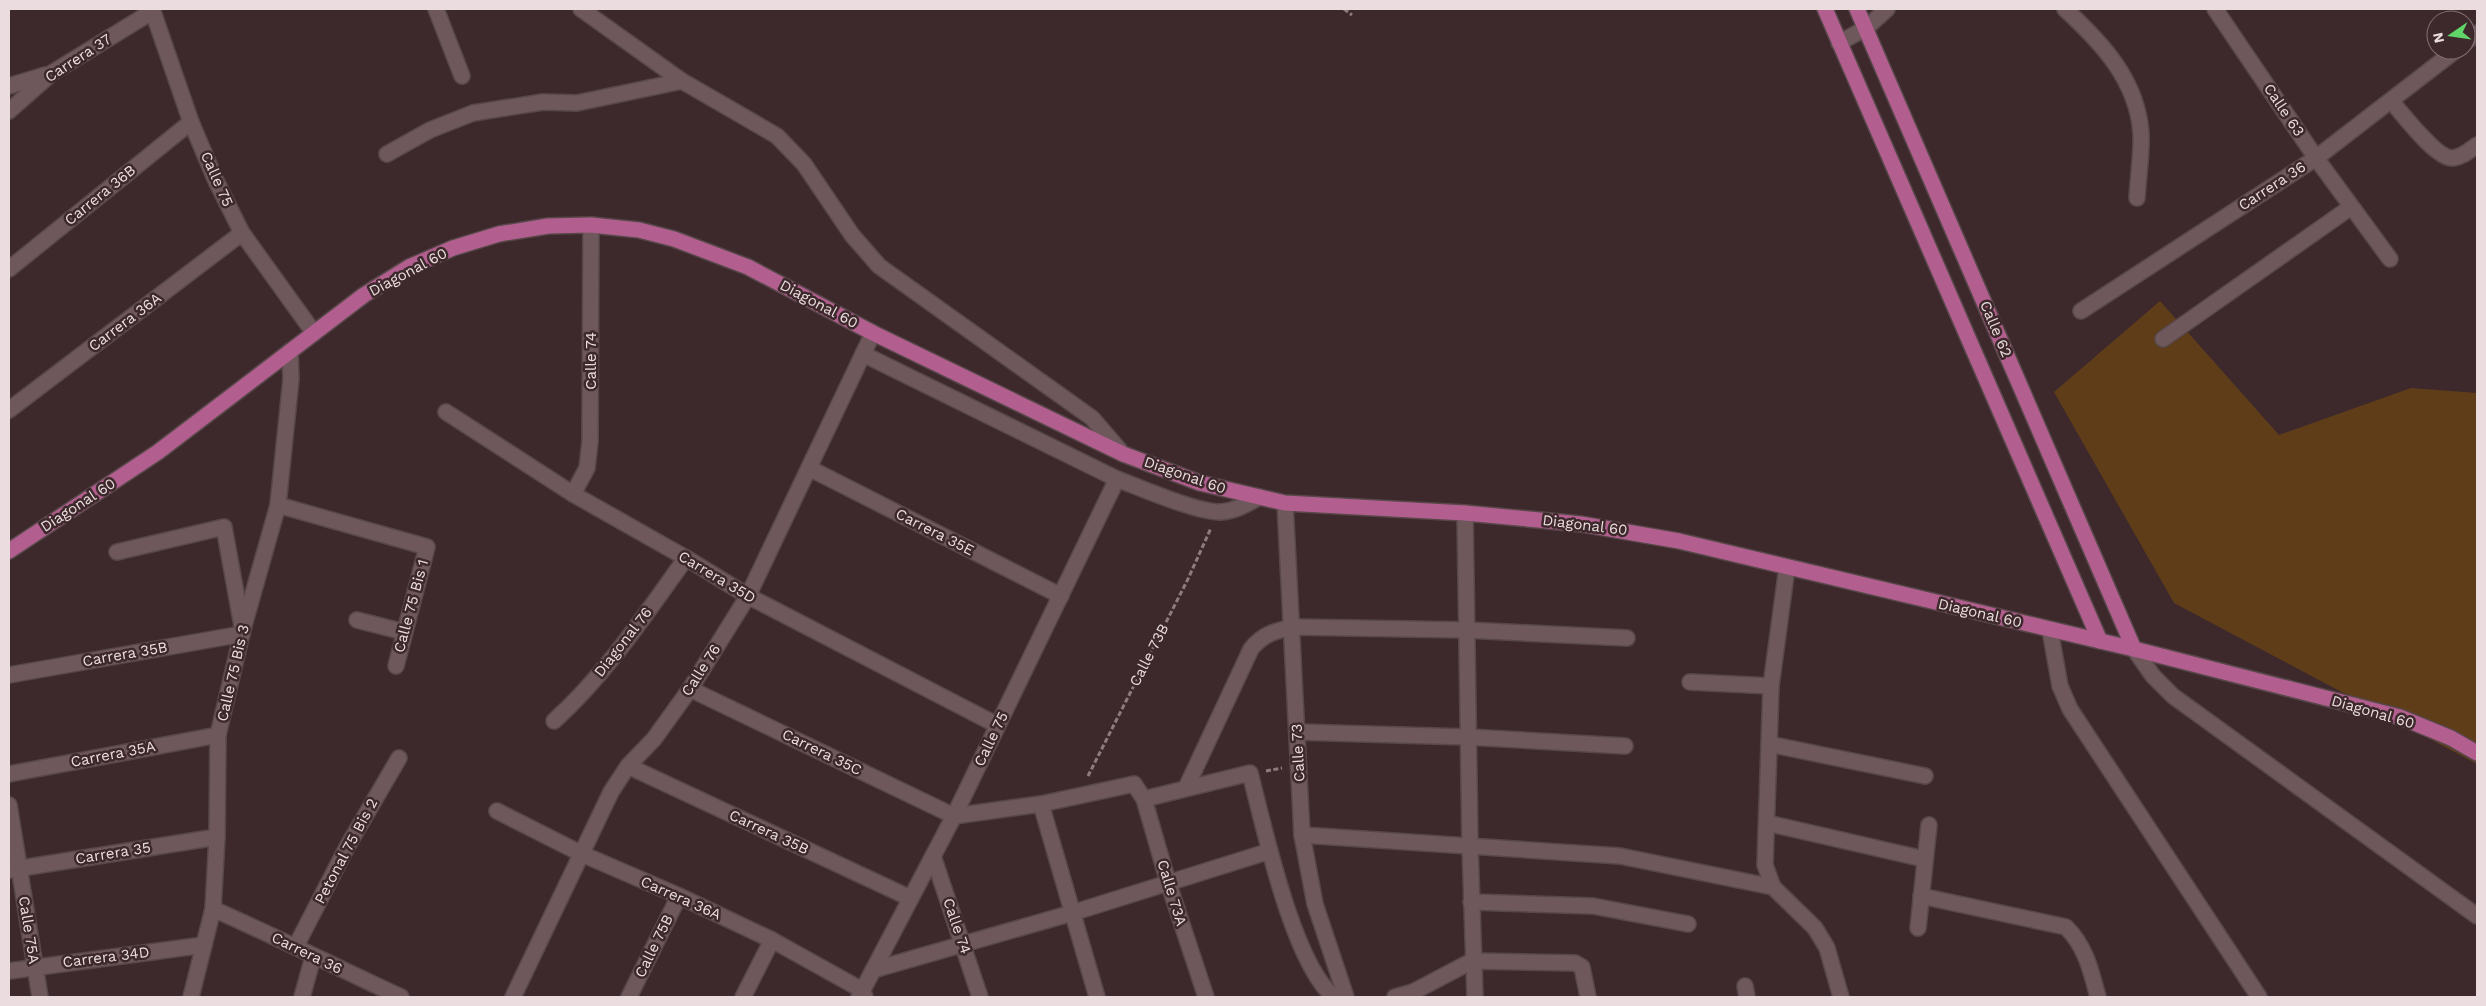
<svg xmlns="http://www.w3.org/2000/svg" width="2486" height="1006" viewBox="0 0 2486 1006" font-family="'Work Sans',sans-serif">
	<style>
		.green { fill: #5f3d19 }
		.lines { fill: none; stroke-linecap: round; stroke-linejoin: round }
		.minor-casing { stroke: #574749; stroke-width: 18 }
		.major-casing { stroke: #574749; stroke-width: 18 }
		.path { stroke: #8d7c7f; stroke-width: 3; stroke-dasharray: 5 2.5; stroke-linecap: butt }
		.minor { stroke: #6e585b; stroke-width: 15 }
		.major { stroke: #b25f8f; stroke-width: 15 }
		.labels { text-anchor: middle; stroke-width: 5; stroke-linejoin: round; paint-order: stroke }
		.street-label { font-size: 15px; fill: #ebdddf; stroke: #3d292c }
	</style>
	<rect width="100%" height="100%" fill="#3d292c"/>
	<polygon class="green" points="2160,301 2279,435 2411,388 2477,393 2477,764 2174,603 2054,392"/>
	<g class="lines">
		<defs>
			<g id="minor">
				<polyline points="152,9 191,122 216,181 242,233 314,333"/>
				<polyline points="436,9 462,76"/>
				<polyline points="581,9 682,81 777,136 804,164 852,235 879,266 1092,418 1123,454"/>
				<path d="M2065,9c37,34 72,71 76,124 1,21 -3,44 -4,65"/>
				<polyline points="2215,9 2316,158 2390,259"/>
				<polyline points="2466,42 2477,33"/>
				<polyline points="1839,43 1866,28 1887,9"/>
				<polyline points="9,86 45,75"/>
				<path d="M2391,101c12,13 45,58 62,57 9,-1 17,-8 24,-13"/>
				<polyline points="9,111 52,73 153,11"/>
				<polyline points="387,154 430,130 473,113 543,102 577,103 682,81"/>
				<polyline points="9,269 191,122"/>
				<polyline points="2081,311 2316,158 2456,50"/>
				<polyline points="2163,339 2351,207"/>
				<path d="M863,354l254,125c24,9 79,33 103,33 15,-1 26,-7 39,-15"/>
				<polyline points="9,410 242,233"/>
				<polyline points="446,412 573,494 686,558 748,596 997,725"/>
				<polyline points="809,468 1061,596"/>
				<polyline points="573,494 587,468 590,442 591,225"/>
				<polyline points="1285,503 1302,835 1315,904 1346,997"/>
				<polyline points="278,505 427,547 396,666"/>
				<polyline points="1465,513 1470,846 1475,997"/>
				<polyline points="117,552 224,527 242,626"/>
				<polyline points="1787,567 1771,686 1765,865 1773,887 1815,928 1827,948 1841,997"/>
				<polyline points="357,620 404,632"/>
				<polyline points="2050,630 2060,686 2070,709 2259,997"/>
				<polyline points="2134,649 2153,676 2173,696 2477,916"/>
				<polyline points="9,675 242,634"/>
				<polyline points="1690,682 1771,686"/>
				<polyline points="690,689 954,816 1041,804 1134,784 1144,799 1168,882 1206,997"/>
				<path d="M554,721c52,-47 91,-106 132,-163"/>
				<polyline points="1297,732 1468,737 1625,746"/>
				<polyline points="1769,744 1925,776"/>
				<polyline points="628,766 910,898"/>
				<polyline points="9,774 218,735"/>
				<path d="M1186,788l65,-139c12,-15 24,-18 42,-22l173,3 161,8"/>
				<path d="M1144,799l106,-26c14,54 43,191 84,224"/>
				<polyline points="1041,804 1097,997"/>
				<polyline points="9,805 40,997"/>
				<polyline points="497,811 582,854 679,896 772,940 862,990 865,997"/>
				<polyline points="1767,823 1924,859"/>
				<polyline points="1302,835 1620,856 1773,887"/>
				<polyline points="933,856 980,997"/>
				<polyline points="9,870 217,837"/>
				<path d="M1921,896l145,31c20,20 25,44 32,70"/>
				<polyline points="1471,902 1593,906 1688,924"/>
				<path d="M213,909c64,28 125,59 188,88"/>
				<polyline points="1918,928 1929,825"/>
				<polyline points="296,946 347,847 399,758"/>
				<polyline points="873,970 1072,913 1270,851"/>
				<polyline points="9,971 204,945"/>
				<polyline points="1745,986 1747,997"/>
				<polyline points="191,997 213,909 217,837 218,735 243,629 278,505 291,379 290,351"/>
				<polyline points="302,997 313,957"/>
				<polyline points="513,997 611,792 628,766 654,739 690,689 748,596 873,333"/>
				<polyline points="629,997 679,896"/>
				<polyline points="743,997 772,940"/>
				<polyline points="859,997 954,816 1117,479"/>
				<polyline points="1395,997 1413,992 1472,961 1575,963 1582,967 1588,997"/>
			</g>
			<g id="major">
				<polyline points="1825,9 2100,641"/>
				<polyline points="1857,9 2134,649"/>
				<polyline points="9,551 158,452 364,295 409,267 453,248 499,234 548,226 591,225 639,230 674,239 748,267 873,333 1123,454 1200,483 1285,503 1465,513 1581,524 1679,541 2134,649 2400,717 2451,738 2477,753"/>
			</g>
		</defs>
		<use href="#minor" class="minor-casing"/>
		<use href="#major" class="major-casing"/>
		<g class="path">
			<polyline points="1344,9 1352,15"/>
			<polyline points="1266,771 1282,768"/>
			<polyline points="1088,776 1188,579 1211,528"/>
		</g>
		<use href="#minor" class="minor"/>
		<use href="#major" class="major"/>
	</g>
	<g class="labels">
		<g class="street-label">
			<text transform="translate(78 58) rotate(-33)" y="5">Carrera 37</text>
			<text transform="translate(2284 110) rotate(56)" y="5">Calle 63</text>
			<text transform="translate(217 179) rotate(66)" y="5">Calle 75</text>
			<text transform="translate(2272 186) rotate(-33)" y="5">Carrera 36</text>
			<text transform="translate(100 195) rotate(-39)" y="5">Carrera 36B</text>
			<text transform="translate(408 272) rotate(-28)" y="5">Diagonal 60</text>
			<text transform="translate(819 304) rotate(28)" y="5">Diagonal 60</text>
			<text transform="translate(125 322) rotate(-37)" y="5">Carrera 36A</text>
			<text transform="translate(1996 329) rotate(67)" y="5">Calle 62</text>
			<text transform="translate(591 361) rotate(-90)" y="5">Calle 74</text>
			<text transform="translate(1185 475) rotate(19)" y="5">Diagonal 60</text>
			<text transform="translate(78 505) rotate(-33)" y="5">Diagonal 60</text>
			<text transform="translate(1585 525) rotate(7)" y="5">Diagonal 60</text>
			<text transform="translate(935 532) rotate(27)" y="5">Carrera 35E</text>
			<text transform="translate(717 577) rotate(31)" y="5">Carrera 35D</text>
			<text transform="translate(411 606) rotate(-75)" y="5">Calle 75 Bis 1</text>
			<text transform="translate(1980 613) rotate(13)" y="5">Diagonal 60</text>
			<text transform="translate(623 642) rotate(-52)" y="5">Diagonal 76</text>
			<text transform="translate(125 654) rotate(-10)" y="5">Carrera 35B</text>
			<text transform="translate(1149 655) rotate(-63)" y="5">Calle 73B</text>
			<text transform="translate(701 670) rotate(-57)" y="5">Calle 76</text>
			<text transform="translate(233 673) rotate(-77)" y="5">Calle 75 Bis 3</text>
			<text transform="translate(2373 712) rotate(16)" y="5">Diagonal 60</text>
			<text transform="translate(991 739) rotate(-64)" y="5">Calle 75</text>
			<text transform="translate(822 752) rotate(26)" y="5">Carrera 35C</text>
			<text transform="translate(1298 753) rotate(-93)" y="5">Calle 73</text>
			<text transform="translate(113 754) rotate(-11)" y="5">Carrera 35A</text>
			<text transform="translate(769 832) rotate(25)" y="5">Carrera 35B</text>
			<text transform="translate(346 851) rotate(-62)" y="5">Petonal 75 Bis 2</text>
			<text transform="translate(113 853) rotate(-9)" y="5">Carrera 35</text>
			<text transform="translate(1172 893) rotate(73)" y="5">Calle 73A</text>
			<text transform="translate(681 898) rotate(24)" y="5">Carrera 36A</text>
			<text transform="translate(957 926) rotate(71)" y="5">Calle 74</text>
			<text transform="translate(29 930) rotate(81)" y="5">Calle 75A</text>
			<text transform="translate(654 946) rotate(-64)" y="5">Calle 75B</text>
			<text transform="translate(307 953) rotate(26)" y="5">Carrera 36</text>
			<text transform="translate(106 957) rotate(-7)" y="5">Carrera 34D</text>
		</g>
	</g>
	<rect width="2486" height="1006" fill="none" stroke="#ebdddf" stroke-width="20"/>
	<g transform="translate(2451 35) rotate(257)"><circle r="24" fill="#3d292c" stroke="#837174"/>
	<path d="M0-4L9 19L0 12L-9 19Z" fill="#60d56a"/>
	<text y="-8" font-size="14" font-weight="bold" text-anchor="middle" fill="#ebdddf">N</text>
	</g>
</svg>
